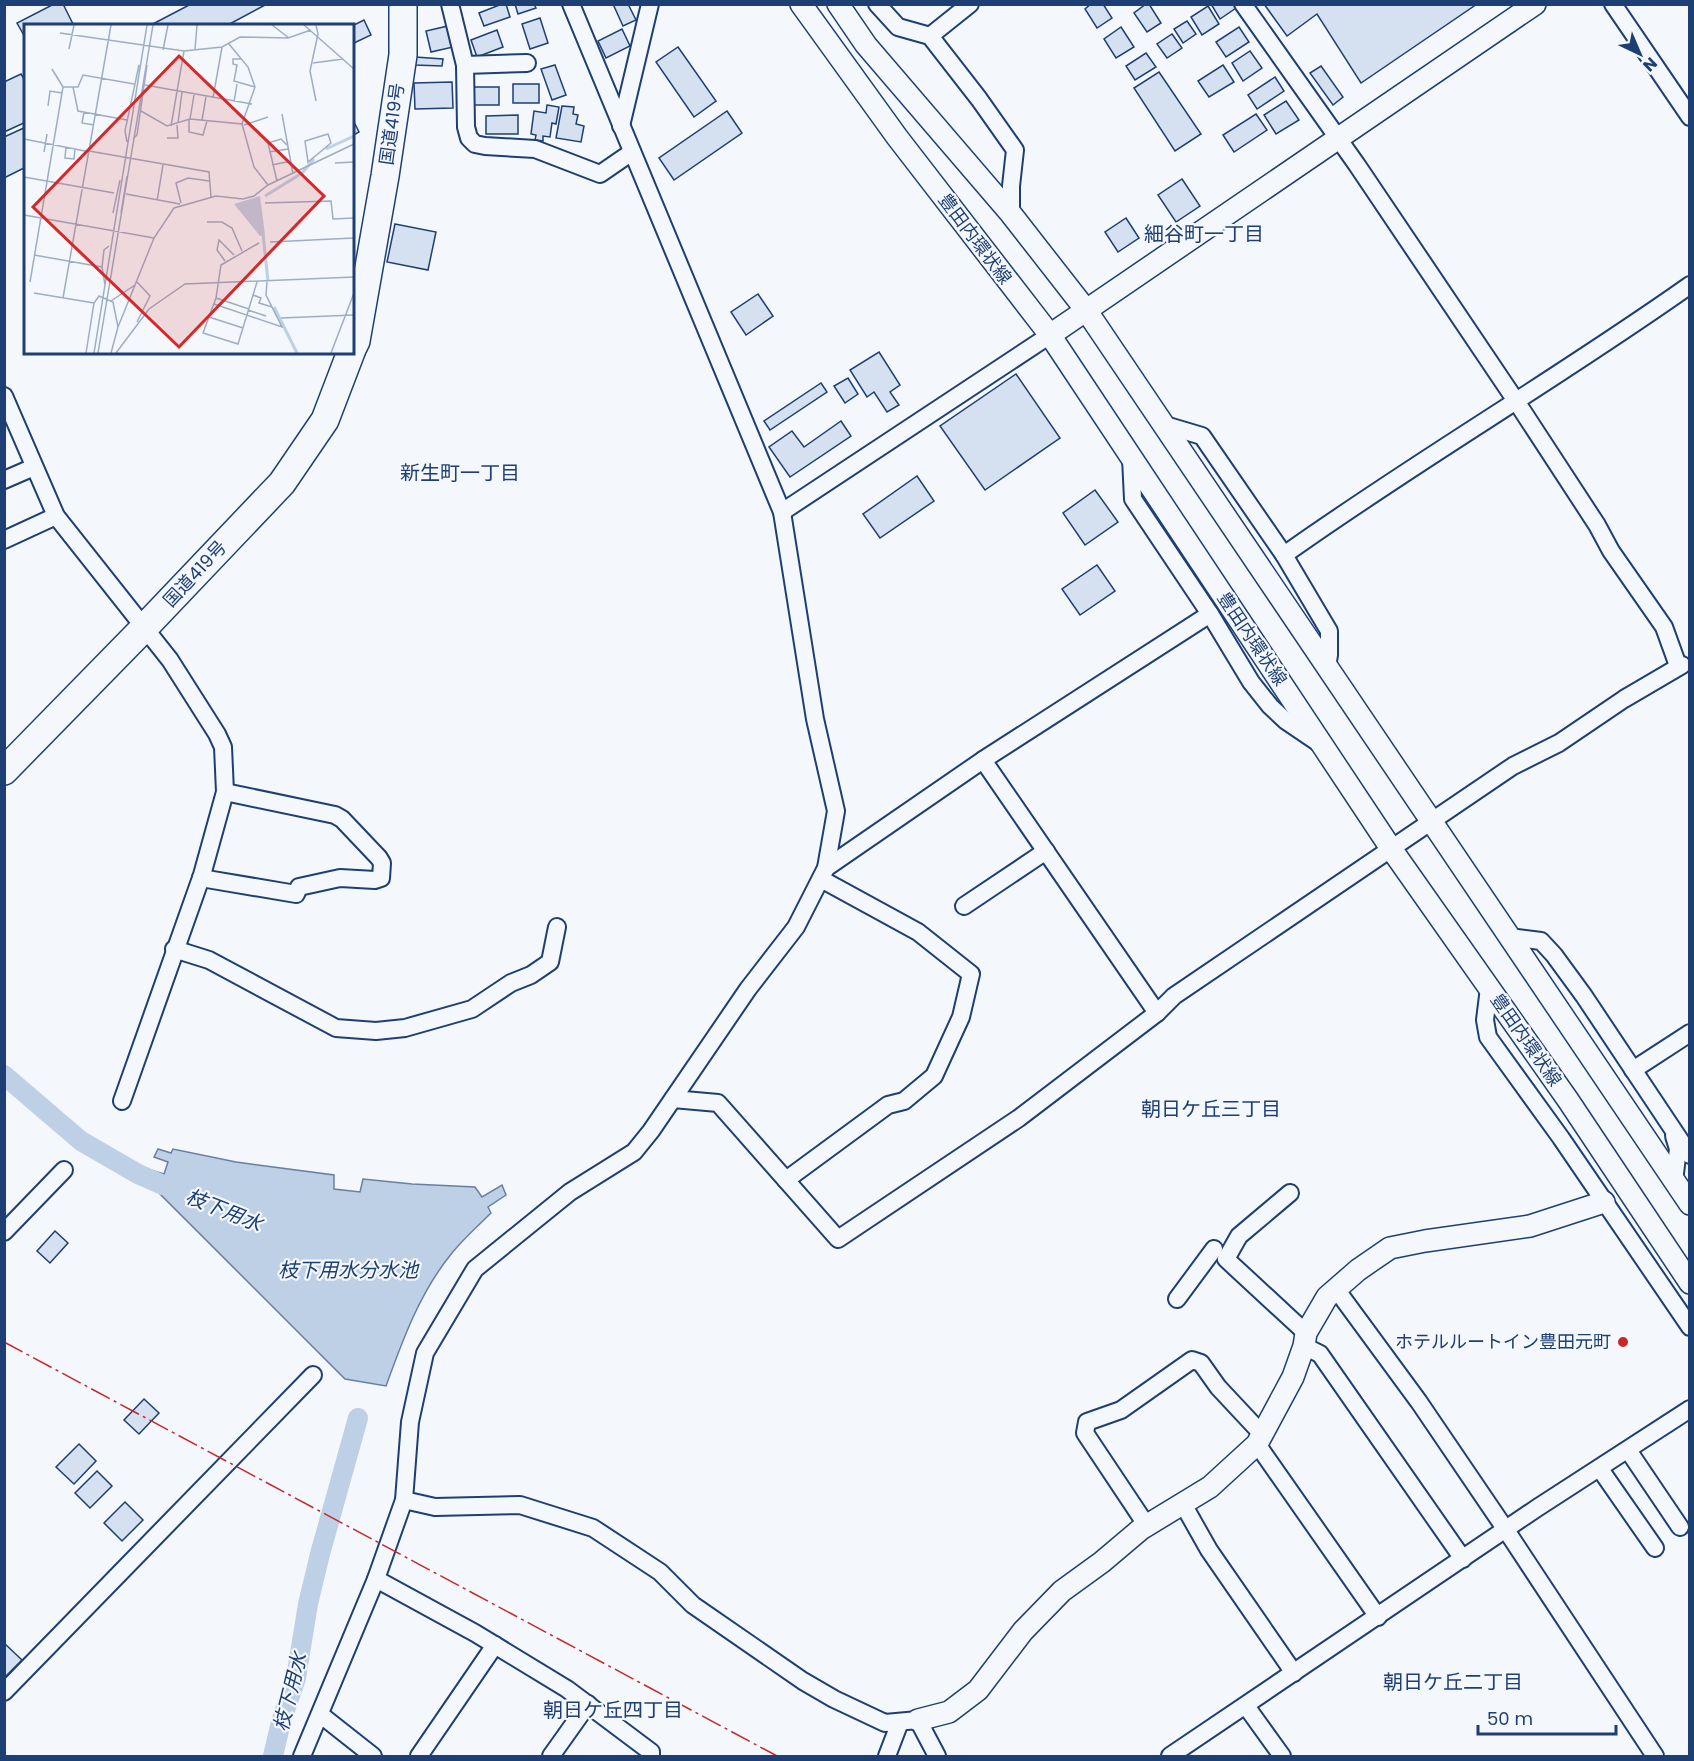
<svg xmlns="http://www.w3.org/2000/svg" width="1694" height="1761" viewBox="0 0 1694 1761" font-family="Poppins,'Noto Sans JP',sans-serif">
	<style>
		.water { fill: #bed0e5; stroke: #687fa3; stroke-width: 1.5 }
		.lines { fill: none; stroke-linecap: round; stroke-linejoin: round }
		.canal { stroke: #bed0e5; stroke-width: 20 }
		.building { fill: #d5e0f0; stroke: #1d3f73; stroke-width: 1.5 }
		.minor-casing { stroke: #1d3f73; stroke-width: 20 }
		.tertiary-casing { stroke: #1d3f73; stroke-width: 24 }
		.trunk-casing { stroke: #1d3f73; stroke-width: 30 }
		.minor { stroke: #f4f7fb; stroke-width: 16 }
		.tertiary { stroke: #f4f7fb; stroke-width: 21 }
		.trunk { stroke: #f4f7fb; stroke-width: 27 }
		.power { stroke: #c62828; stroke-width: 1.5; stroke-dasharray: 21 4.5 3 4.5; stroke-linecap: butt }
		.poi-dot { fill: #c62828; stroke: #f4f7fb; stroke-width: 2 }
		.labels { text-anchor: middle; stroke-width: 4.5; stroke-linejoin: round; paint-order: stroke }
		.street-label { font-size: 18px; fill: #1d3f73; stroke: #f4f7fb }
		.poi-label { font-size: 18px; fill: #1d3f73; stroke: #f4f7fb; text-anchor: end }
		.neighbourhood-label { font-size: 20px; fill: #1d3f73; stroke: #f4f7fb }
		.water-label { font-size: 20px; font-style: italic; fill: #1d3f73; stroke: #f4f7fb }
		.inset-river { fill: none; stroke: #bed0e5; stroke-width: 3 }
		.inset-road { fill: none; stroke: #9eadc5; stroke-width: 1.5 }
		.view { fill: #d62828; fill-opacity: 0.15; stroke: #d62828; stroke-width: 3 }
		.inset-edge { fill: none; stroke: #1d3f73; stroke-width: 3 }
	</style>
	<rect width="100%" height="100%" fill="#f4f7fb"/>
	<path class="water" d="M158,1149l13,4 2,-4 63,13 98,13v14l26,3 3,-13 49,5 63,3 7,10 20,-12 4,10 -18,12 3,6c-13,13 -27,25 -39,40 -32,39 -49,86 -66,133l-41,-7 -186,-186 1,-3 -24,-9 4,-14 24,7 4,-12 -14,-5z"/>
	<g class="lines">
		<g class="canal">
			<polyline points="4,1075 81,1141 138,1174 163,1185"/>
			<polyline points="273,1756 281,1722 296,1678 308,1604 320,1554 358,1418"/>
		</g>
	</g>
	<g class="building">
		<polygon points="54,4 63,4 74,26 26,26 26,39 17,23"/>
		<polygon points="191,4 267,4 226,26 149,26"/>
		<polygon points="502,4 506,4 510,17 484,26 479,13"/>
		<polygon points="515,4 534,4 536,8 518,14"/>
		<polygon points="613,4 628,4 636,20 623,26"/>
		<polygon points="1091,4 1103,4 1112,18 1097,28 1085,9"/>
		<polygon points="1146,4 1149,4 1161,23 1147,32 1134,13"/>
		<polygon points="1211,4 1234,4 1236,8 1220,19"/>
		<polygon points="1264,4 1477,4 1361,83 1317,14 1287,36"/>
		<polygon points="1208,6 1219,24 1202,35 1191,17"/>
		<polygon points="540,18 548,43 530,49 522,24"/>
		<polygon points="364,20 371,35 352,44 352,26"/>
		<polygon points="1187,21 1196,34 1183,43 1174,29"/>
		<polygon points="448,26 453,47 431,52 426,31"/>
		<polygon points="1121,27 1134,47 1116,58 1104,39"/>
		<polygon points="1239,27 1249,42 1226,57 1216,42"/>
		<polygon points="622,29 630,46 606,58 598,41"/>
		<polygon points="497,30 503,47 477,57 471,40"/>
		<polygon points="1172,34 1182,48 1167,58 1157,44"/>
		<polygon points="678,47 716,101 694,117 656,62"/>
		<polygon points="1250,51 1262,68 1243,81 1232,63"/>
		<polygon points="1146,53 1156,67 1135,80 1126,66"/>
		<polygon points="415,57 443,59 442,66 415,65"/>
		<polygon points="555,65 566,95 552,100 541,69"/>
		<polygon points="1223,65 1234,82 1209,97 1198,81"/>
		<polygon points="1321,66 1343,97 1333,105 1310,73"/>
		<polygon points="1159,72 1201,134 1175,151 1134,88"/>
		<polygon points="21,74 26,82 26,122 4,132 4,82"/>
		<polygon points="1275,77 1284,91 1257,109 1248,95"/>
		<polygon points="452,82 453,108 415,109 414,83"/>
		<rect x="513" y="84" width="26" height="19"/>
		<rect x="472" y="87" width="27" height="18"/>
		<polygon points="1286,101 1299,120 1276,134 1264,115"/>
		<polygon points="547,105 559,107 556,124 552,123 550,137 543,136 543,141 535,140 536,135 531,134 534,111 546,113"/>
		<polygon points="562,106 574,107 573,114 578,115 576,124 584,126 581,142 556,138"/>
		<polygon points="727,111 742,133 674,180 659,158"/>
		<polygon points="1256,114 1267,130 1234,152 1223,135"/>
		<polygon points="518,115 518,134 486,134 486,116"/>
		<polygon points="352,118 359,132 352,136"/>
		<polygon points="26,127 26,167 4,178 4,137"/>
		<polygon points="1182,179 1200,206 1176,222 1158,195"/>
		<polygon points="1126,218 1139,238 1118,252 1105,232"/>
		<polygon points="395,224 436,232 428,270 387,262"/>
		<polygon points="758,294 773,316 746,335 731,312"/>
		<polygon points="879,352 900,385 890,392 899,405 887,412 874,392 867,397 850,370"/>
		<polygon points="1016,374 1060,438 985,490 940,426"/>
		<polygon points="848,378 858,394 845,403 834,386"/>
		<polygon points="821,383 827,392 770,430 764,421"/>
		<polygon points="841,421 851,436 790,477 769,447 792,431 804,447"/>
		<polygon points="917,476 934,501 880,538 863,514"/>
		<polygon points="1095,490 1118,522 1085,545 1063,513"/>
		<polygon points="1097,565 1115,591 1080,615 1062,589"/>
		<polygon points="55,1231 68,1243 50,1263 37,1251"/>
		<polygon points="144,1399 159,1413 139,1434 124,1420"/>
		<polygon points="79,1444 96,1461 74,1484 56,1467"/>
		<polygon points="97,1471 112,1486 90,1508 75,1493"/>
		<polygon points="125,1502 143,1520 122,1541 104,1523"/>
		<polygon points="4,1643 22,1660 4,1678"/>
	</g>
	<g class="lines">
		<defs>
			<g id="minor">
				<polyline points="450,4 465,65 466,127 469,138 475,144 485,146 535,149 600,174 632,152"/>
				<polyline points="877,4 898,27 930,36 979,99 1015,150 1011,186 1011,214"/>
				<polyline points="1243,4 1357,165 1516,401 1597,525 1611,551 1664,627 1677,663"/>
				<polyline points="1613,4 1690,117"/>
				<polyline points="930,36 970,4"/>
				<polyline points="465,65 527,63"/>
				<polyline points="621,126 650,4"/>
				<polyline points="4,396 56,516 170,660 217,734 223,747 225,792 202,875 122,1101"/>
				<polyline points="1165,425 1202,436 1284,555 1329,631 1329,655 1327,667"/>
				<polyline points="1131,458 1133,499 1210,614 1251,682 1270,706 1286,721 1317,742"/>
				<polyline points="4,480 34,467"/>
				<polyline points="782,512 1050,335"/>
				<polyline points="4,540 56,516"/>
				<path d="M1284,555c132,-94 273,-176 406,-270"/>
				<polyline points="983,760 1157,1013"/>
				<polyline points="826,868 983,760 1210,614"/>
				<polyline points="201,878 296,894 299,887 340,878 375,880 381,878 382,863 379,858 342,819 335,815 225,792"/>
				<polyline points="964,906 1046,851"/>
				<polyline points="1509,939 1517,938 1541,941 1554,955 1584,996 1690,1155"/>
				<polyline points="174,949 209,960 336,1028 376,1031 405,1028 472,1009 511,983 531,975 550,962 557,927"/>
				<polyline points="1489,988 1485,1020 1488,1037 1561,1138 1690,1327"/>
				<polyline points="1633,1070 1690,1033"/>
				<polyline points="673,1099 718,1103 838,1239 1019,1118 1157,1013 1174,996 1513,766 1559,743 1624,699 1682,665"/>
				<polyline points="786,1180 888,1105 904,1101 934,1076 961,1017 971,974 918,932 821,879"/>
				<polyline points="1674,1181 1678,1149 1674,1136"/>
				<polyline points="1290,1193 1239,1236 1226,1259 1306,1333"/>
				<polyline points="4,1232 64,1170"/>
				<polyline points="1336,1289 1419,1402 1506,1530 1655,1756"/>
				<polyline points="1177,1299 1214,1249"/>
				<polyline points="1304,1346 1320,1354 1463,1559"/>
				<polyline points="1257,1444 1378,1617"/>
				<polyline points="1628,1450 1680,1527"/>
				<polyline points="1600,1469 1655,1548"/>
				<polyline points="404,1500 435,1507 520,1505 593,1528 660,1572 693,1605 803,1681 834,1699 885,1723 918,1720 937,1756"/>
				<polyline points="1183,1504 1209,1550 1294,1673"/>
				<polyline points="1147,1526 1085,1433 1087,1422 1121,1410 1192,1360 1201,1363 1218,1387 1261,1433"/>
				<polyline points="376,1579 475,1633 567,1689 651,1752 651,1756"/>
				<polyline points="4,1692 313,1375"/>
				<polyline points="1246,1706 1282,1756"/>
				<polyline points="321,1715 373,1756"/>
				<polyline points="302,1756 376,1579 404,1500 410,1422 425,1353 475,1269 570,1192 634,1152 651,1131 748,989 796,927 826,868 836,811 815,719 782,512 571,4"/>
				<polyline points="419,1756 495,1645"/>
				<polyline points="551,1756 588,1704"/>
				<polyline points="887,1756 900,1722"/>
				<polyline points="1170,1756 1537,1508 1690,1409"/>
			</g>
			<g id="tertiary">
				<polyline points="801,4 897,137 1050,335 1392,850 1568,1100 1690,1283"/>
				<polyline points="838,4 866,45 1011,214 1086,310 1690,1204"/>
				<polyline points="1050,335 1535,4"/>
				<polyline points="918,1720 949,1712 978,1690 1023,1631 1062,1591 1102,1562 1141,1529 1210,1487 1257,1444 1293,1377 1304,1346 1306,1333 1327,1297 1358,1270 1390,1248 1425,1241 1530,1226 1604,1202"/>
			</g>
			<g id="trunk">
				<polyline points="352,349 356,341 385,176 403,55 403,4"/>
				<polyline points="4,771 145,627 282,483 325,420 351,352"/>
			</g>
		</defs>
		<use href="#minor" class="minor-casing"/>
		<use href="#tertiary" class="tertiary-casing"/>
		<use href="#trunk" class="trunk-casing"/>
		<use href="#minor" class="minor"/>
		<use href="#tertiary" class="tertiary"/>
		<use href="#trunk" class="trunk"/>
		<polyline class="power" points="4,1342 777,1756"/>
	</g>
	<circle class="poi-dot" cx="1623" cy="1342" r="6"/>
	<g class="labels">
		<g class="street-label">
			<text transform="translate(392 124) rotate(-82)" y="6">国道419号</text>
			<text transform="translate(975 239) rotate(53)" y="6">豊田内環状線</text>
			<text transform="translate(195 574) rotate(-47)" y="6">国道419号</text>
			<text transform="translate(1252 639) rotate(56)" y="6">豊田内環状線</text>
			<text transform="translate(1526 1040) rotate(55)" y="6">豊田内環状線</text>
		</g>
		<g class="poi-label">
			<text x="1611" y="1348">ホテルルートイン豊田元町</text>
		</g>
		<g class="neighbourhood-label">
			<text x="1204" y="241">細谷町一丁目</text>
			<text x="460" y="480">新生町一丁目</text>
			<text x="1211" y="1116">朝日ケ丘三丁目</text>
			<text x="1453" y="1689">朝日ケ丘二丁目</text>
			<text x="613" y="1717">朝日ケ丘四丁目</text>
		</g>
		<g class="water-label">
			<text transform="translate(224 1210) rotate(22)" y="7">枝下用水</text>
			<text x="348" y="1277">枝下用水分水池</text>
			<text transform="translate(290 1692) rotate(-76)" y="7">枝下用水</text>
		</g>
	</g>
	<g transform="translate(24 24)">
		<rect width="330" height="330" fill="#f4f7fb"/>
		<path d="M236,172l5,39 -5,1 -26,-32z" fill="#bed0e5"/>
		<path class="inset-river" d="M302,125l28,-13M241,172l37,-23 12,-14M239,210l5,47M250,283l23,46"/>
		<path class="inset-road" d="M248,1l17,13M280,1l50,44M292,1l2,9 -8,37 6,30M36,9l124,18 38,-4 18,-10 48,1 23,-8M205,20l19,23 7,20 -13,37M45,25l5,-24M171,25l2,-24M139,26l5,-25M218,35h-9v5l4,1 -3,16 21,6M289,39l30,-4M28,45l11,18M121,61l107,19M49,63l5,24 49,9M189,74l9,-51M210,78l3,-18M24,82l2,-15 12,2M117,87l26,15 23,-7 52,5 12,43 14,18M60,88l-2,11 12,2M258,90l11,60M166,95l4,-24M165,96v12l14,3 4,-14M178,96l4,-23M154,99l4,-31M220,101l24,-8M147,102l13,-75M304,110l3,9 -23,19 -3,-21zM143,114h11l-1,-13M0,115l66,13M109,115l4,-4 10,-70M103,118l-2,-11 14,-66M42,123l-1,11 9,1 1,-10M65,127l120,21 2,25M20,128l3,-18M245,128l19,-3M311,139l19,-1M248,141l19,-4M0,153l90,16M253,157l-9,-38 13,-4 6,6M102,170l54,10M133,177l6,-36M157,179l-5,-20 12,-5 21,3M241,179l66,-2 2,18 21,-1M89,189l7,-33M97,189l6,-37M0,191l130,23M183,198h15l10,6 10,23M246,218l84,-4M10,231l68,12M201,237l-8,-11 2,-10 15,15M6,258l33,-195h15l5,-12 51,9M233,258l-19,62 -35,-11 13,-35 5,-33 38,-22M81,261l-3,-18 2,-17 5,-4M10,269l60,10M229,271l8,3 -2,5 13,4M39,274l48,-273M192,274l33,11M87,277l24,-16M190,280l68,23 -16,-32 1,-13M224,286l18,6M185,293l34,11M257,294l73,-3M113,298l13,-26 -13,-14M94,303l36,-89 20,-30 42,-12 27,3 11,-3 14,-11 86,-41M62,329l8,-50 5,-7 14,6 5,25 -7,26M70,329l53,-328M74,329l55,-328M92,329l33,-44 36,-25 169,-7M307,329l23,-60"/>
		<path class="view" d="M155,32l145,140 -145,151 -146,-140z"/>
		<rect width="330" height="330" class="inset-edge"/>
	</g>
	<rect width="1694" height="1761" fill="none" stroke="#1d3f73" stroke-width="12"/>
	<g transform="translate(1640 54) rotate(136)" stroke="#f4f7fb" stroke-width="4.5" paint-order="stroke">
	<path d="M0-4.5L10 22L0 15L-10 22Z" fill="#1d3f73"/>
	<text y="-9" font-size="16" font-weight="bold" text-anchor="middle" fill="#1d3f73">N</text>
	</g>
	<path d="M1478 1725v9h138v-9" fill="none" stroke="#1d3f73" stroke-width="3"/>
	<text x="1487" y="1725" font-size="18" fill="#1d3f73" stroke="#f4f7fb" stroke-width="4.5" paint-order="stroke">50 m</text>
</svg>
